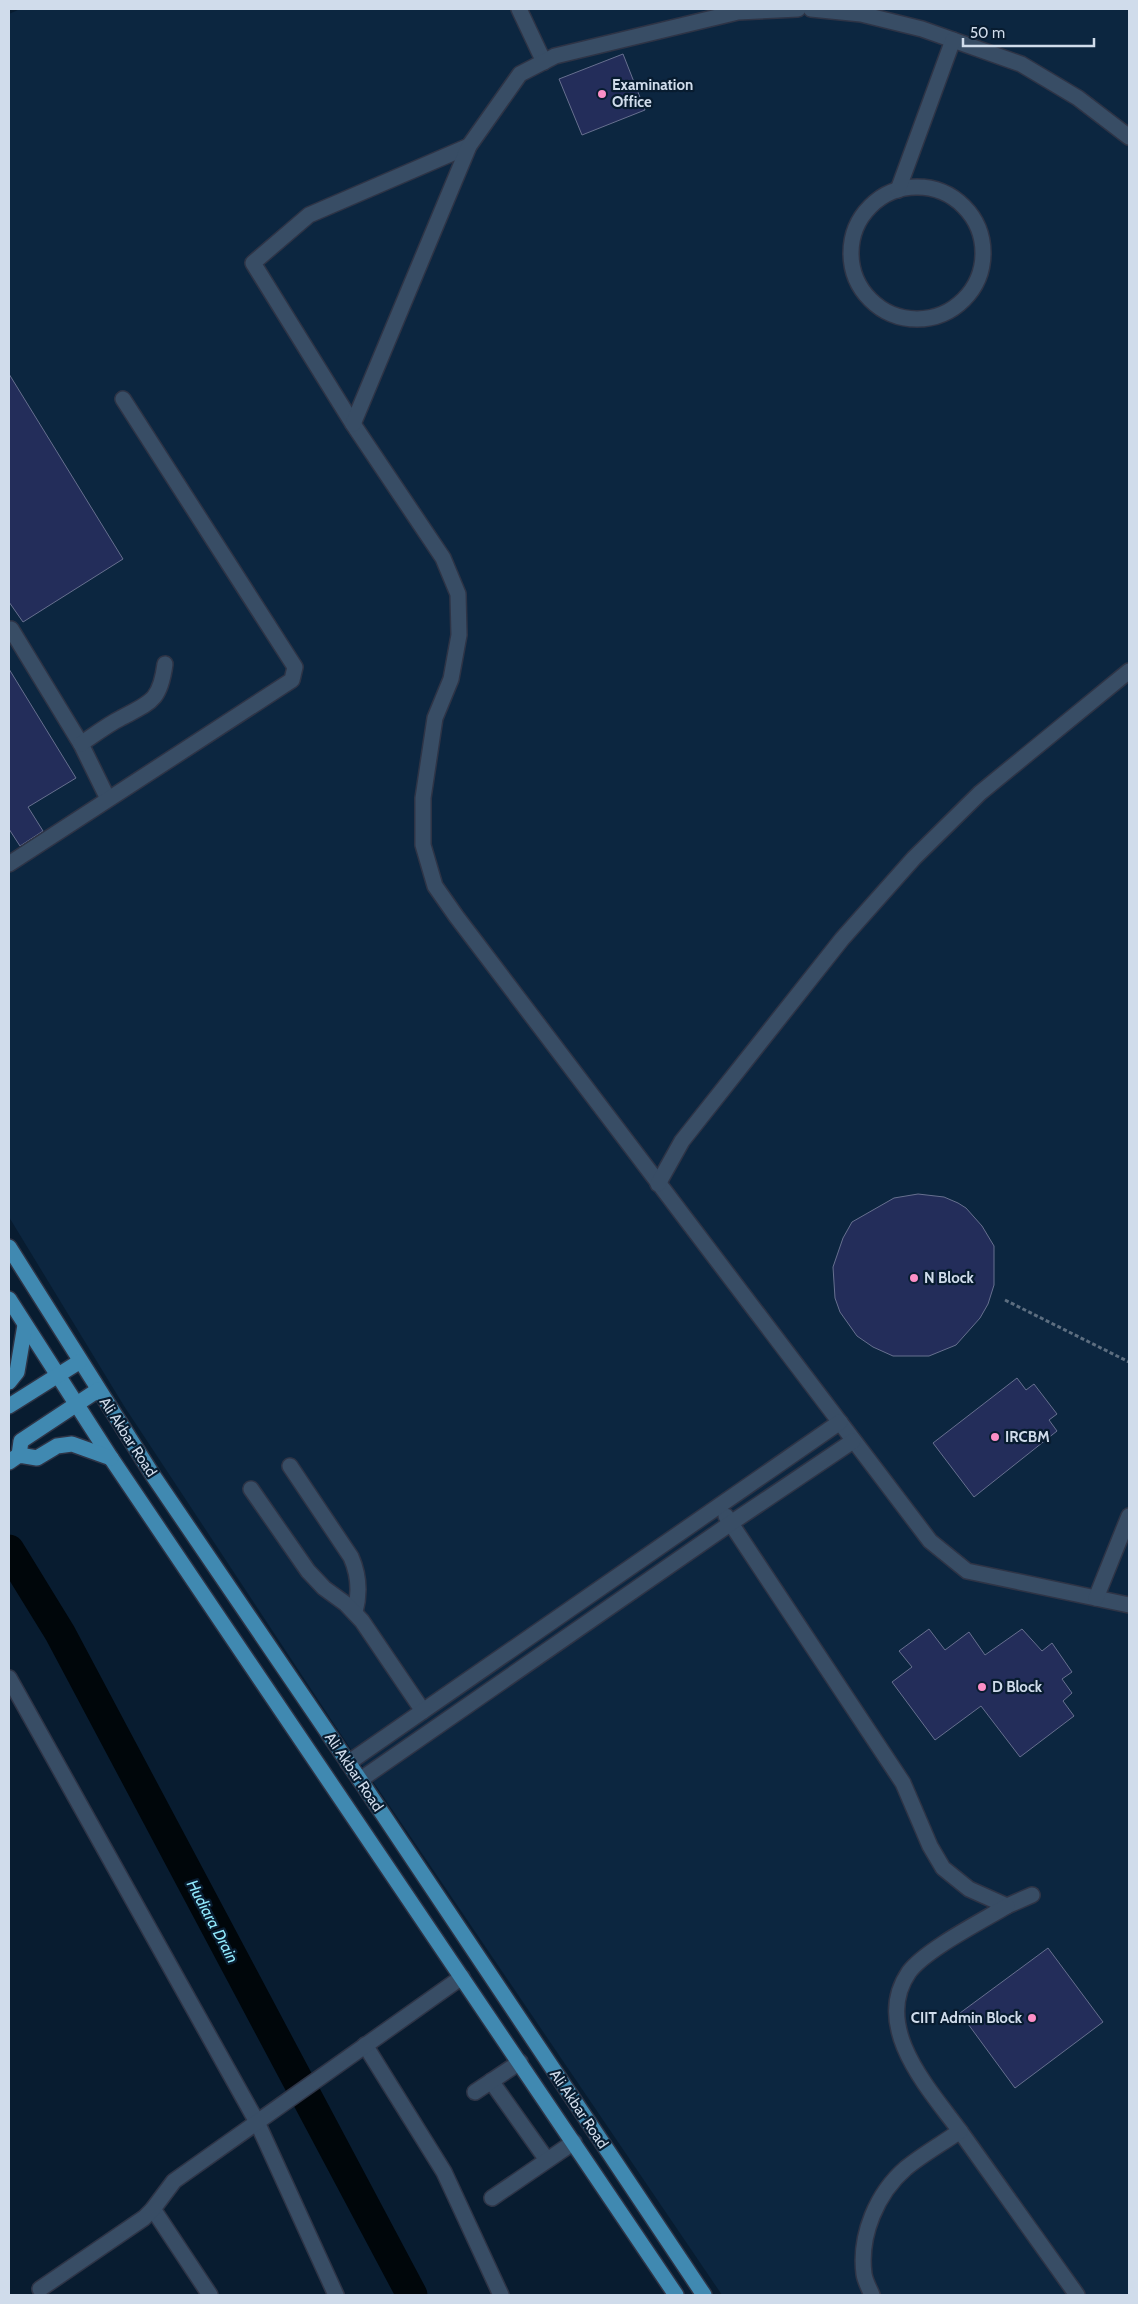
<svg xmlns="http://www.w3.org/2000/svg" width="1138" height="2304" viewBox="0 0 1138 2304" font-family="Cabin,sans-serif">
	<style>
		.built { fill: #0c2640 }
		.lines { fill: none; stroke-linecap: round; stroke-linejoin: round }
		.river { stroke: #00060a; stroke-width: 31 }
		.building { fill: #232d5a; stroke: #67708f }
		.minor-casing { stroke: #2e3446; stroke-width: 18 }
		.major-casing { stroke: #2e3446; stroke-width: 18 }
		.path { stroke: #5d6e80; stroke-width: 3; stroke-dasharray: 4 2.5; stroke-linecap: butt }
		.minor { stroke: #384d65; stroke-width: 15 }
		.major { stroke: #4089b1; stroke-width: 15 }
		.poi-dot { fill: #fb8fc6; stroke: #081c30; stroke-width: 2 }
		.labels { text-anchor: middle; stroke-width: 4.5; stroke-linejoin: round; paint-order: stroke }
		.poi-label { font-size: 15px; font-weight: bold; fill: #d0dceb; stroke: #081c30; text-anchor: start }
		.street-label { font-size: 15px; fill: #d0dceb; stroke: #081c30 }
		.water-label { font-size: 16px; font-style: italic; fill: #92ebfe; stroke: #081c30 }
	</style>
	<rect width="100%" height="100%" fill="#081c30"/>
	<polygon class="built" points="20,9 1129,9 1129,2295 722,2295 336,1727 124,1406 9,1217 9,14"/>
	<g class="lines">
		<polyline class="river" points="9,1550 60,1633 412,2295"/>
	</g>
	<g class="building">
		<polygon points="623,54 645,110 582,135 559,79"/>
		<polygon points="9,374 123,559 23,622 9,602"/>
		<polygon points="9,669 76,778 28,807 43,831 20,846 9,829"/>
		<polygon points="918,1194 944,1197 958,1203 966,1208 982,1226 994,1246 994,1285 988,1304 980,1318 956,1345 929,1356 893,1356 873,1347 857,1336 840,1312 835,1298 833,1267 843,1238 852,1222 894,1198"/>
		<polygon points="1017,1378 1026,1390 1034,1384 1057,1414 1049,1420 1057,1431 974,1497 933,1443"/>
		<polygon points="929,1629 945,1650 969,1632 985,1655 1022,1629 1042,1651 1052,1643 1072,1672 1062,1679 1072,1693 1063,1701 1074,1716 1020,1757 981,1706 935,1740 892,1682 912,1667 899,1651"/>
		<polygon points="1048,1948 1103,2022 1015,2088 960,2013"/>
	</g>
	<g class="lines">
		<defs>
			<g id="minor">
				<polyline points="519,9 544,62"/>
				<polyline points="811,9 861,14 922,29 1021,64 1078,98 1129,137"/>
				<polyline points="469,146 309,215 253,263 353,424 443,558 458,594 459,635 451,679 435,718 423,798 423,845 435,886 456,916 930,1541 967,1571 1129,1605"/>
				<circle cx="917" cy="253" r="66"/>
				<polyline points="898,190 953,40"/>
				<polyline points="353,424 469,146 520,74 555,56 738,12 798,9"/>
				<polyline points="11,629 81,744 108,799"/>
				<path d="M81,744c13,-9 26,-19 40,-26 30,-16 39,-17 44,-54"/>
				<polyline points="9,864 292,680 295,667 123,399"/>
				<polyline points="658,1184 682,1141 842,939 914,858 980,793 1129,671"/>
				<path d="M290,1466l61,91c8,18 9,36 4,55"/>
				<polyline points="251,1489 308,1571 324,1588 346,1604 362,1621 423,1711"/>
				<polyline points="726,1516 903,1783 930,1846 943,1868 969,1889 1007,1906 1032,1895"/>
				<polyline points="1096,1598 1129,1516"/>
				<polyline points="9,1678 257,2122 336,2295"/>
				<polyline points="348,1763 840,1422"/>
				<polyline points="360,1780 731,1523 853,1441"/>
				<polyline points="365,2045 444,2172 501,2295"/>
				<polyline points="491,2081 547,2160"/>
				<polyline points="475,2092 520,2062"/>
				<polyline points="960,2131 1077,2295"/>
				<polyline points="492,2198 574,2142"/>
				<polyline points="153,2209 210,2295"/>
				<polyline points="40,2289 144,2218 153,2209 174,2181 462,1977"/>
				<path d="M872,2295c-3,-7 -7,-14 -8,-21 -5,-39 13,-81 42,-106 17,-14 37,-25 54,-37 -31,-42 -89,-104 -51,-159 16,-22 73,-51 98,-66"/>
			</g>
			<g id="major">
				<polyline points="9,1247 154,1477 360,1780 704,2295"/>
				<polyline points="9,1299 111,1458 676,2295"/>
				<polyline points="9,1382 17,1372 25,1325"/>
				<polyline points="9,1406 79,1362"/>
				<polyline points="19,1455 21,1441 98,1390"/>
				<polyline points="9,1462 19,1455 37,1458 57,1446 72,1444 111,1458"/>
			</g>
		</defs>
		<use href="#minor" class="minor-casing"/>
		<use href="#major" class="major-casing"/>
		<polyline class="path" points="1005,1300 1129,1362"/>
		<use href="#minor" class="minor"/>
		<use href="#major" class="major"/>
	</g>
	<g class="poi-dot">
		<circle cx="602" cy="94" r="5"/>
		<circle cx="914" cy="1278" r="5"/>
		<circle cx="995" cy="1437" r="5"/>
		<circle cx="982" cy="1687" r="5"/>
		<circle cx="1032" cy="2018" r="5"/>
	</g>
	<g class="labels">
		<g class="poi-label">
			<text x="612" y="90">Examination<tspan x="612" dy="17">Office</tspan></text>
			<text x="924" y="1283">N Block</text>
			<text x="1005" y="1442">IRCBM</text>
			<text x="992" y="1692">D Block</text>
			<text x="1022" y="2023" text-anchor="end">CIIT Admin Block</text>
		</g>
		<g class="street-label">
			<text transform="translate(128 1437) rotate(57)" y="5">Ali Akbar Road</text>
			<text transform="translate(354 1772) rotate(56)" y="5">Ali Akbar Road</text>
			<text transform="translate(579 2109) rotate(56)" y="5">Ali Akbar Road</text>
		</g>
		<g class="water-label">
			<text transform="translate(213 1921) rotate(62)" y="6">Hudiara Drain</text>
		</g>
	</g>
	<rect width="1138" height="2304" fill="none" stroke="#d0dceb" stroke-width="20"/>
	<path d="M963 38v8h131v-8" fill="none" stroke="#d0dceb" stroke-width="2.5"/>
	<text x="970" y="38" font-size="15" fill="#d0dceb" stroke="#081c30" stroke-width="4" paint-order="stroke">50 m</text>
</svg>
